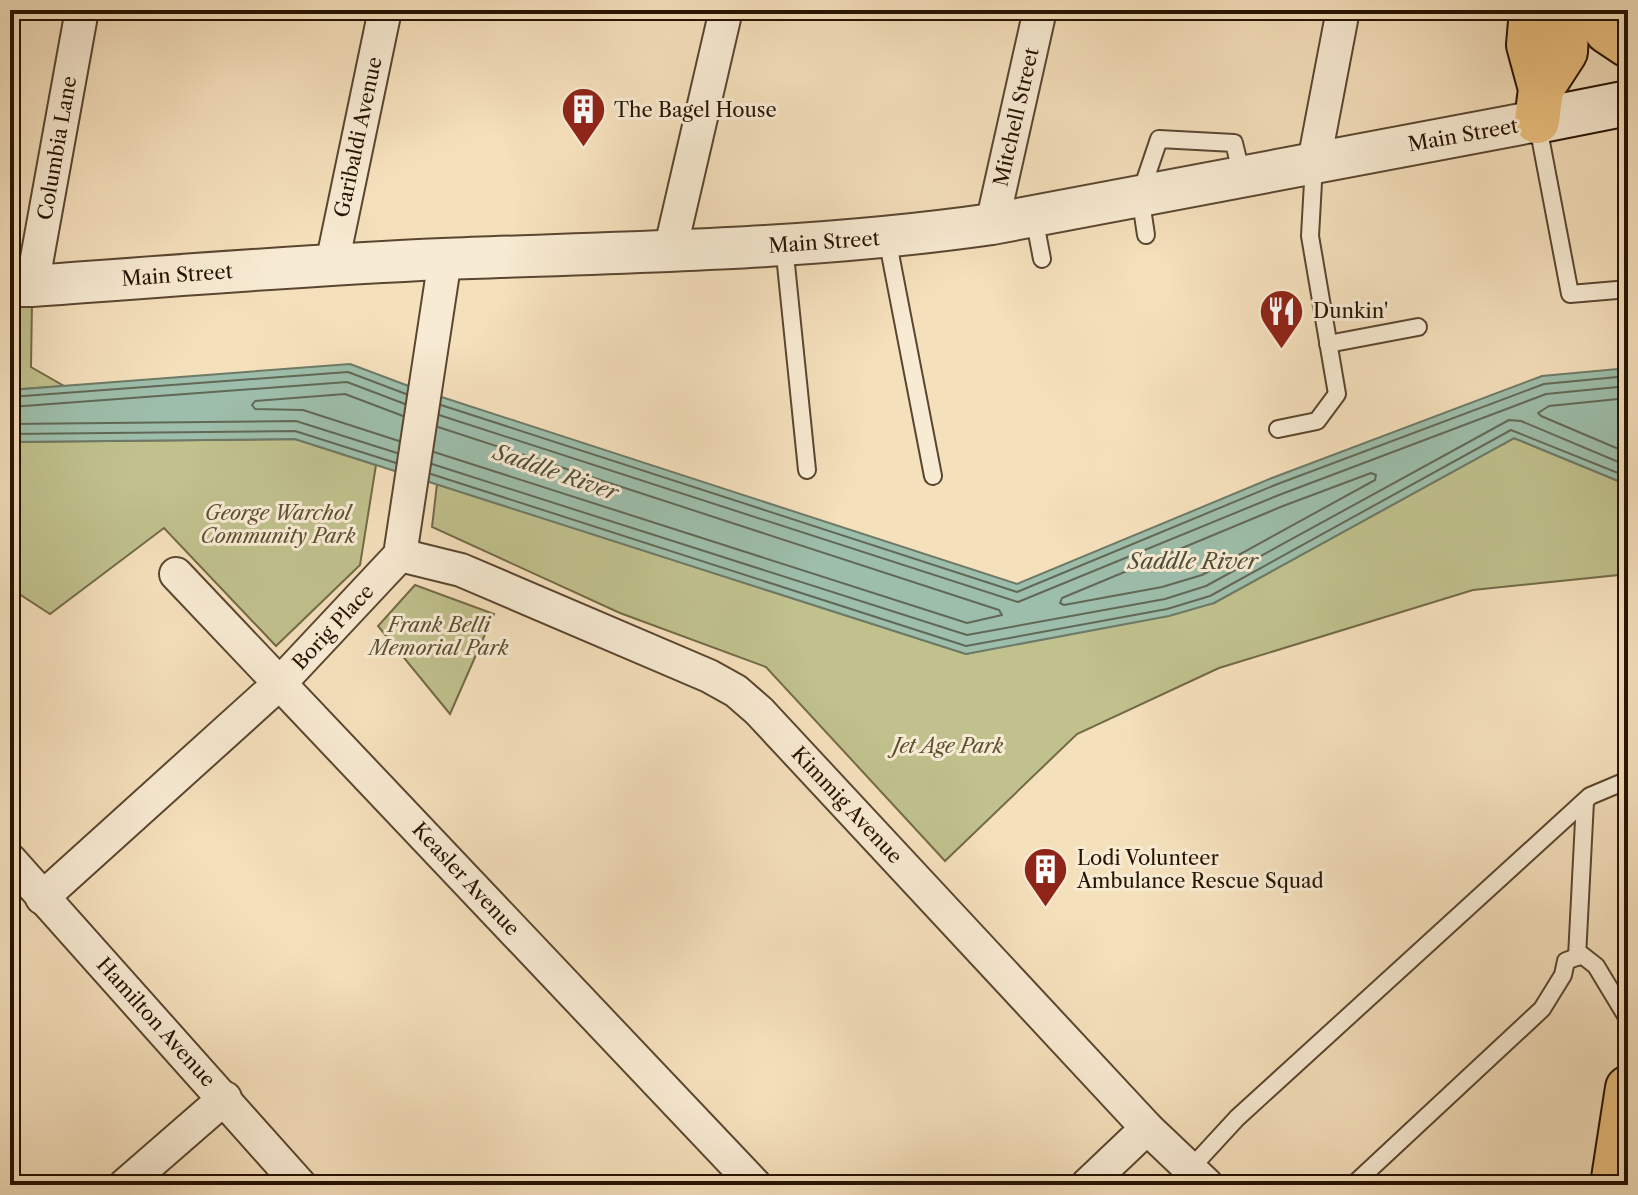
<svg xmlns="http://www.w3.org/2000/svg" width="1638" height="1195" viewBox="0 0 1638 1195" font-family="'Libre Caslon Text',serif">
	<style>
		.green { fill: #c0c18d; stroke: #736a47; stroke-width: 2 }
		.water { fill: #9dbeab; stroke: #6d7a67; stroke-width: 2 }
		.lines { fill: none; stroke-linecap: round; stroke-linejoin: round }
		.shore { stroke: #626856; stroke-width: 2 }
		.service-casing { stroke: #5a4630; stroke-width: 20 }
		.minor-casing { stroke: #5a4630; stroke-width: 36 }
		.tertiary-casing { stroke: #5a4630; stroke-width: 44 }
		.secondary-casing { stroke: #261301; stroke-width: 48 }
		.trunk-casing { stroke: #261301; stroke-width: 48 }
		.service { stroke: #f8ebd3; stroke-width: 16 }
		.minor { stroke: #f8ebd3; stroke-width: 32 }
		.tertiary { stroke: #f8ebd3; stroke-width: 40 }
		.secondary { stroke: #f8ebd3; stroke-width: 44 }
		.trunk { stroke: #eac07e; stroke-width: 44 }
		.labels { text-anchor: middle; stroke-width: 6; stroke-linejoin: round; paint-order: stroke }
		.poi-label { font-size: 20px; fill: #261301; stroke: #f8ebd3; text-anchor: start }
		.street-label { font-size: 20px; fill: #261301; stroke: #f8ebd3 }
		.park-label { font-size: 20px; font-style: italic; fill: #5c5032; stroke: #f8ebd3 }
		.water-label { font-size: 22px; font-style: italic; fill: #504f3c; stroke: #f8ebd3 }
	</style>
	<rect width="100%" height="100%" fill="#f5e0bc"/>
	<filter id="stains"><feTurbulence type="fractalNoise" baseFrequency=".0025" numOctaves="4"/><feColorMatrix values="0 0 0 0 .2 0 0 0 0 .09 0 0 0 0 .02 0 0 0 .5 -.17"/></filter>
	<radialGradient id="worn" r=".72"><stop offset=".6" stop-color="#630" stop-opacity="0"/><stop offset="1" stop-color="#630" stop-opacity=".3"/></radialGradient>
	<g class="green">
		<polygon points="32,302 31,367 64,386 10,390 10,303"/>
		<polygon points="1514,438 1628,485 1628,574 1473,590 1219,668 1077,734 945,861 766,667 620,613 432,527 437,484 966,654 1214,603"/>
		<polygon points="295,439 376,465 360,565 276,646 164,528 50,614 10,588 10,442"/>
		<polygon points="415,585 494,614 450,714 378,626"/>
	</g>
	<polygon class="water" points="350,364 414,388 1017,584 1272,478 1542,376 1628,368 1628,485 1514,438 1214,603 1169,616 966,654 295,439 10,442 10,390"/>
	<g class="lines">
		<g class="shore">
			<polyline points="10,397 348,372 406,394"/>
			<polyline points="1628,398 1549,406 1538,413 1541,416 1628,453"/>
			<polyline points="441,405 1017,592 1275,485 1544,384 1628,376"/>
			<polyline points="10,407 347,382 405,404"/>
			<polyline points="439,415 1018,602 1279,495 1546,394 1628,386"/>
			<polyline points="10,424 296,421 397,453"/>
			<polyline points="10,434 295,431 396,463"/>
			<polyline points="399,441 303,410 255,409 252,405 255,401 345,394 403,416"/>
			<polyline points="434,452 967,623 1002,615 999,610 438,427"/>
			<polyline points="432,464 967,635 1165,599 1206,586 1509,420 1521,421 1628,466"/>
			<polygon points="1371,473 1376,475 1375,480 1202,575 1162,587 1064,605 1060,603 1062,598 1283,506"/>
			<polyline points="431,474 966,646 1167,609 1210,596 1511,430 1628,477"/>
		</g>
		<defs>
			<g id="service">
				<polyline points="1537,121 1570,294 1617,290"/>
				<polyline points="1034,217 1042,259"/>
				<polyline points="1146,235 1140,195 1159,139 1234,143 1242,176"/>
				<polyline points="887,238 933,476"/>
				<polyline points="784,245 807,470"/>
				<polyline points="1328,344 1418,327"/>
				<polyline points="1278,429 1317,421 1337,394 1310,236 1314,164"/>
				<polyline points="1577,957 1585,801"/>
				<polyline points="1190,1169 1237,1118 1590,796 1628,780"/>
				<polyline points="1353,1185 1542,1009 1563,975 1566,961 1582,955 1596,966 1628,1019"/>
			</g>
			<g id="minor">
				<polyline points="1314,162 1343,10"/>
				<polyline points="992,224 1040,10"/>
				<polyline points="670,251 726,10"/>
				<polyline points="332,264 385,10"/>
				<polyline points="32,286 82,10"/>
				<polyline points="400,555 461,570 709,676 736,691 759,711 1147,1128 1207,1185"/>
				<polyline points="176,574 755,1185"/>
				<polyline points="10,860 300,1185"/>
				<polyline points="42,898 280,683 400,555 445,259"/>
				<polyline points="125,1185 225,1098"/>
				<polyline points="1087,1185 1147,1128"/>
			</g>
			<path id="tertiary" d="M10,286h22c137,-10 274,-21 411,-27 184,-7 368,-9 549,-35l545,-103"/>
			<polyline id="secondary" points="1537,121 1628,103"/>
			<g id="trunk">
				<polyline points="1532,10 1529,45 1541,89 1537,121"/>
				<polyline points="1594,10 1607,31 1628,45"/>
				<polyline points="1541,89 1565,52 1567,10"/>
				<polyline points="1613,1185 1628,1088"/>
			</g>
		</defs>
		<use href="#service" class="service-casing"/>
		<use href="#minor" class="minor-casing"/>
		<use href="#tertiary" class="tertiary-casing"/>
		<use href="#secondary" class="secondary-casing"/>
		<use href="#trunk" class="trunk-casing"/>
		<use href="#service" class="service"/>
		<use href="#minor" class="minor"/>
		<use href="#tertiary" class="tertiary"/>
		<use href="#secondary" class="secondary"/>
		<use href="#trunk" class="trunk"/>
	</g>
	<defs>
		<symbol id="building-pin" viewBox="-11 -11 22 30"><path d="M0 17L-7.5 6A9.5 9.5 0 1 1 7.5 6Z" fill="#8f2418" stroke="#f8ebd3"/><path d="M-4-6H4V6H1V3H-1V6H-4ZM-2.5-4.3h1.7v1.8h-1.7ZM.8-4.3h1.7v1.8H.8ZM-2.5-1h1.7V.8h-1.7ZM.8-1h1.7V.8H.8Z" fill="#fff"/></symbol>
		<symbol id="restaurant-pin" viewBox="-11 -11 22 30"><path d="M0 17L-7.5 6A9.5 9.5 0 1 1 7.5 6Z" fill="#8f2418" stroke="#f8ebd3"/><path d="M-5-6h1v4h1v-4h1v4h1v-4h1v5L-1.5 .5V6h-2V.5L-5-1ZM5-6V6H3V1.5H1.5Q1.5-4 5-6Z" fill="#fff"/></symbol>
	</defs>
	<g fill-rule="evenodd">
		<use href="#building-pin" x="558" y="84" width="51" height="69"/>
		<use href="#restaurant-pin" x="1256" y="286" width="51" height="69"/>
		<use href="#building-pin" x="1020" y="844" width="51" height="69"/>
	</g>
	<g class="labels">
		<g class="poi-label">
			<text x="614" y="117">The Bagel House</text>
			<text x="1313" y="318">Dunkin'</text>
			<text x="1077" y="865">Lodi Volunteer<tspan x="1077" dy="23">Ambulance Rescue Squad</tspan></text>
		</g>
		<g class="street-label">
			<text transform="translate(1016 117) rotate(-77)" y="7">Mitchell Street</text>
			<text transform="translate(1463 135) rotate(-10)" y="7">Main Street</text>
			<text transform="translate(358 137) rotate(-78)" y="7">Garibaldi Avenue</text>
			<text transform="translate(57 148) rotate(-80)" y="7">Columbia Lane</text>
			<text transform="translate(824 242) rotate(-4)" y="7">Main Street</text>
			<text transform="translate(177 275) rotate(-4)" y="7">Main Street</text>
			<text transform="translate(333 627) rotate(-47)" y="7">Borig Place</text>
			<text transform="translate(847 805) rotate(47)" y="7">Kimmig Avenue</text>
			<text transform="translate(466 879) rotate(47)" y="7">Keasler Avenue</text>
			<text transform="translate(156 1022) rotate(48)" y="7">Hamilton Avenue</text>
		</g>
		<g class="park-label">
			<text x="278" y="520">George Warchol<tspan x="278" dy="23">Community Park</tspan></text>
			<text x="439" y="632">Frank Belli<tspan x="439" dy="23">Memorial Park</tspan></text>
			<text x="948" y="753">Jet Age Park</text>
		</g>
		<g class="water-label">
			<text transform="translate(556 472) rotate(19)" y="8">Saddle River</text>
			<text x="1193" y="569">Saddle River</text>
		</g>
	</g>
	<rect width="1638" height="1195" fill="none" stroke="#f5e0bc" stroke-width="40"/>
	<rect x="12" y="12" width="1614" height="1171" fill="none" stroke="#261301" stroke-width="4"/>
	<rect x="20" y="20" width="1598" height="1155" fill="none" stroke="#261301" stroke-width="2"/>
	<rect width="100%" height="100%" filter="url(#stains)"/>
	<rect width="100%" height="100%" fill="url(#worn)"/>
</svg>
